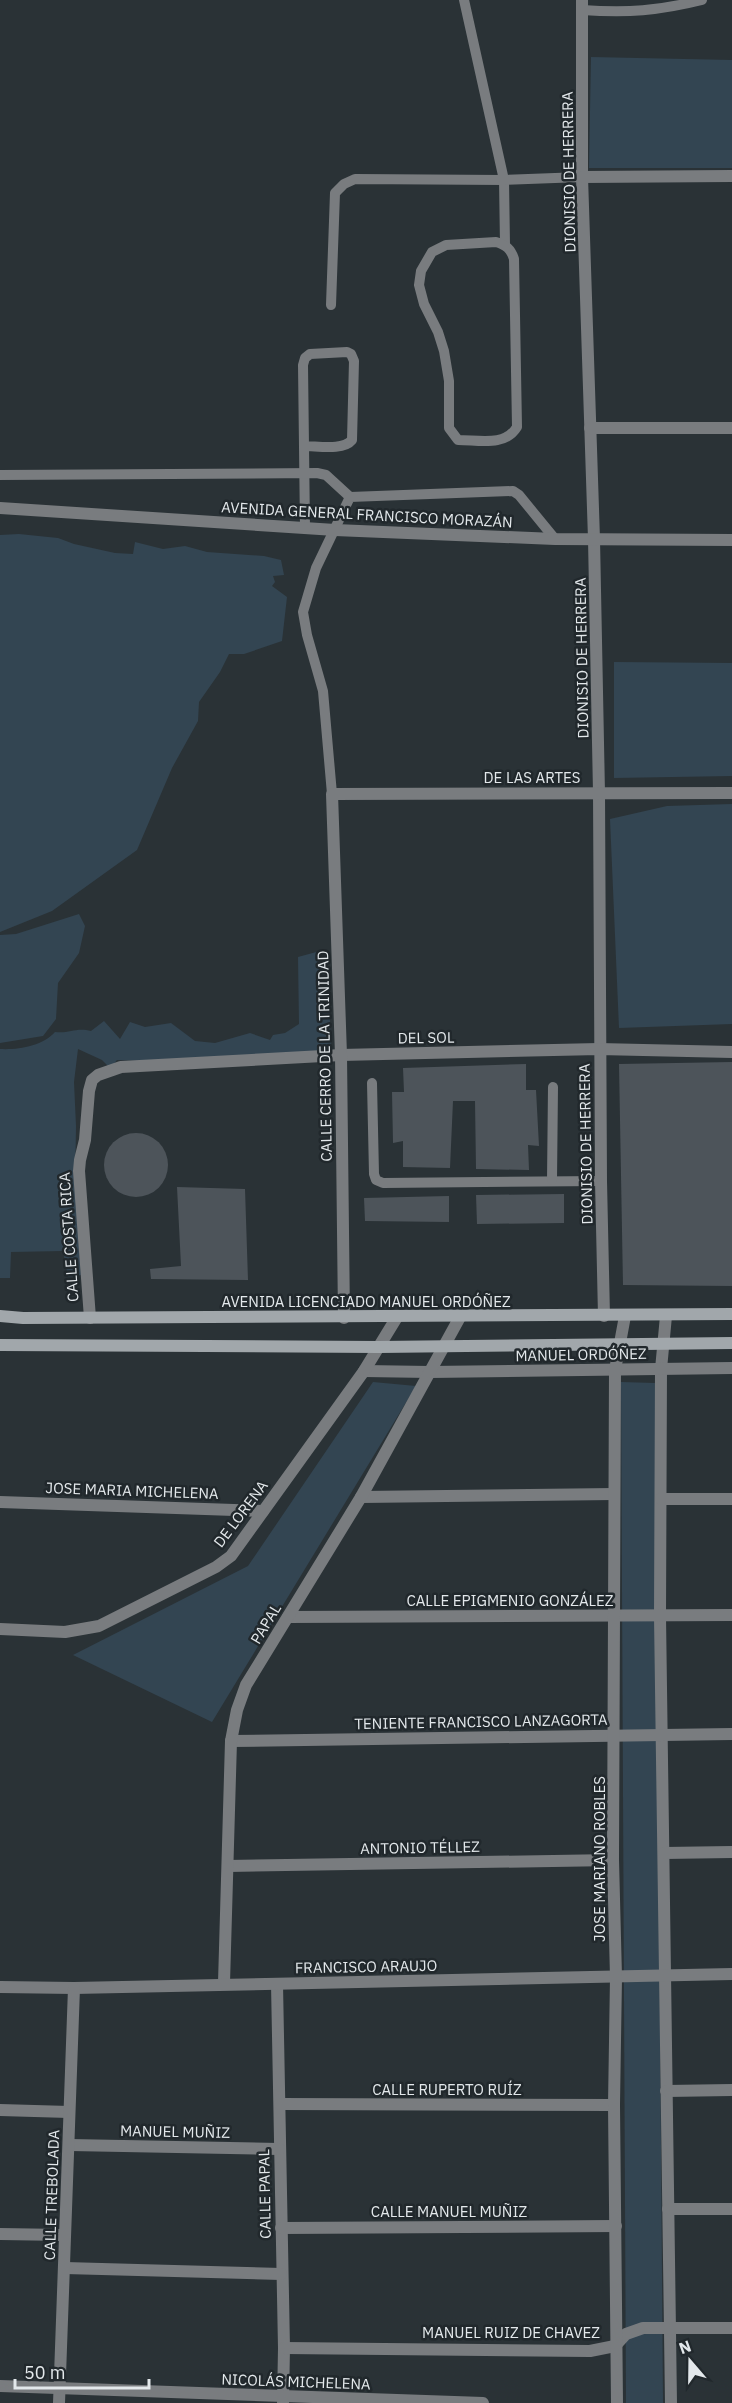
<svg xmlns="http://www.w3.org/2000/svg" width="732" height="2403" viewBox="0 0 732 2403" font-family="'IBM Plex Sans',sans-serif">
	<style>
		.green { fill: #334552 }
		.building { fill: #4d545a }
		.lines { fill: none; stroke-linecap: round; stroke-linejoin: round }
		.service { stroke: #797c7f; stroke-width: 10 }
		.minor { stroke: #797c7f; stroke-width: 12 }
		.secondary { stroke: #a1a7ab; stroke-width: 12 }
		.labels { text-anchor: middle; stroke-width: 5; stroke-linejoin: round; paint-order: stroke }
		.street-label { font-size: 15px; fill: #e3e8eb; stroke: #21282c }
	</style>
	<rect width="100%" height="100%" fill="#2a3236"/>
	<g class="green">
		<polygon points="591,57 732,60 732,168 589,168"/>
		<polygon points="19,534 58,538 74,544 115,553 133,554 135,542 163,549 185,546 207,552 264,556 281,560 284,575 273,576 275,582 272,586 287,597 282,641 244,654 229,654 220,672 199,702 198,721 172,768 137,850 52,911 0,932 0,535"/>
		<polygon points="614,662 732,663 732,776 614,778"/>
		<polygon points="732,804 732,1024 619,1028 610,819 667,806"/>
		<polygon points="79,914 85,926 79,953 58,983 56,1019 43,1036 0,1043 0,935 16,934"/>
		<path d="M320,951l9,39 2,63 -186,8 -28,-1 -7,8 -8,-8 -24,-11 -4,33 2,44 -1,58 6,91 -13,2 -5,-26 -52,1 -1,26h-10v-229c18,1 43,-3 55,-17 14,2 21,-5 36,-1l13,-10 16,18 10,-17 15,5 26,-4 24,18 20,2 35,-10 20,7 3,-5 12,-2 14,-9 -1,-67z"/>
		<polygon points="373,1382 416,1386 212,1722 73,1655 248,1566"/>
		<polygon points="621,1382 655,1383 663,2403 626,2403"/>
	</g>
	<g class="building">
		<polygon points="732,1062 732,1286 623,1285 619,1064"/>
		<polygon points="526,1064 526,1090 536,1090 539,1146 528,1145 529,1170 476,1169 475,1101 453,1101 450,1168 403,1167 403,1141 393,1143 392,1092 404,1092 403,1068"/>
		<circle cx="136" cy="1165" r="32"/>
		<polygon points="177,1187 245,1189 248,1280 151,1279 150,1269 181,1266"/>
		<polygon points="564,1194 564,1223 477,1224 476,1195"/>
		<polygon points="449,1196 449,1222 365,1221 364,1198"/>
	</g>
	<g class="lines">
		<g class="service">
			<polyline points="464,0 504,180 505,245"/>
			<path d="M582,10c46,3 76,1 120,-10"/>
			<path d="M496,242c10,3 15,7 18,17l3,168c-12,20 -38,13 -59,13l-9,-12v-47l-5,-30 -6,-19 -14,-28 -5,-19 2,-14 11,-19 14,-7z"/>
			<polyline points="331,305 335,193 344,184 355,179 504,180 582,177"/>
			<path d="M304,446c14,0 39,5 48,-6l2,-79 -3,-7 -4,-2 -37,2 -5,4 -2,7 2,163"/>
			<polyline points="0,475 317,473 326,475 350,497"/>
			<polyline points="332,794 323,691 307,635 303,612 316,568 350,497 513,491 519,495 555,539"/>
			<polyline points="372,1083 374,1174 376,1180 383,1183 601,1181"/>
			<polyline points="552,1180 553,1087"/>
		</g>
		<g class="minor">
			<polyline points="582,0 582,177 594,539 599,793 601,1181 604,1316"/>
			<polyline points="582,177 732,176"/>
			<polyline points="590,428 732,428"/>
			<polyline points="0,508 335,530 555,539 732,540"/>
			<polyline points="666,1316 661,1369 660,1616 671,2403"/>
			<polyline points="90,1318 79,1171 80,1160 85,1140 89,1091 92,1080 98,1075 121,1067 341,1055 599,1049 732,1052"/>
			<polyline points="344,1318 341,1055 332,794 732,793"/>
			<polyline points="364,1371 430,1372 732,1368"/>
			<polyline points="361,1497 614,1494"/>
			<polyline points="661,1499 732,1499"/>
			<polyline points="0,1502 263,1511"/>
			<polyline points="288,1617 732,1615"/>
			<polyline points="0,1629 65,1632 99,1626 216,1567 231,1556 364,1371 397,1317"/>
			<polyline points="231,1741 732,1734"/>
			<polyline points="664,1853 732,1852"/>
			<polyline points="228,1866 613,1860"/>
			<polyline points="224,1983 231,1741 237,1710 246,1685 361,1497 460,1317"/>
			<polyline points="277,1984 284,2348 283,2403"/>
			<polyline points="0,1987 74,1988 732,1974"/>
			<polyline points="666,2091 732,2090"/>
			<polyline points="280,2104 614,2105"/>
			<polyline points="0,2110 69,2112"/>
			<polyline points="70,2145 279,2149"/>
			<polyline points="668,2209 732,2209"/>
			<polyline points="281,2228 616,2226"/>
			<polyline points="0,2234 64,2235"/>
			<polyline points="65,2268 281,2274"/>
			<polyline points="284,2348 590,2351 615,2346 626,2334 643,2328 732,2328"/>
			<polyline points="0,2386 483,2403"/>
			<path d="M59,2403c5,-138 10,-276 15,-415"/>
			<polyline points="617,2403 614,2105 616,1977 613,1860 615,1370 625,1316"/>
		</g>
		<g class="secondary">
			<polyline points="0,1316 23,1318 732,1314"/>
			<polyline points="0,1345 379,1347 732,1343"/>
		</g>
	</g>
	<g class="labels">
		<g class="street-label">
			<text transform="translate(569 172) rotate(-91)" y="5">DIONISIO DE HERRERA</text>
			<text transform="translate(367 515) rotate(3)" y="5">AVENIDA GENERAL FRANCISCO MORAZÁN</text>
			<text transform="translate(582 658) rotate(-91)" y="5">DIONISIO DE HERRERA</text>
			<text x="532" y="783">DE LAS ARTES</text>
			<text transform="translate(426 1038) rotate(-1)" y="5">DEL SOL</text>
			<text transform="translate(325 1056) rotate(-91)" y="5">CALLE CERRO DE LA TRINIDAD</text>
			<text transform="translate(586 1144) rotate(-91)" y="5">DIONISIO DE HERRERA</text>
			<text transform="translate(69 1237) rotate(-94)" y="5">CALLE COSTA RICA</text>
			<text x="366" y="1307">AVENIDA LICENCIADO MANUEL ORDÓÑEZ</text>
			<text transform="translate(581 1355) rotate(-1)" y="5">MANUEL ORDÓÑEZ</text>
			<text transform="translate(132 1491) rotate(2)" y="5">JOSE MARIA MICHELENA</text>
			<text transform="translate(241 1514) rotate(-53)" y="5">DE LORENA</text>
			<text x="510" y="1606">CALLE EPIGMENIO GONZÁLEZ</text>
			<text transform="translate(266 1624) rotate(-59)" y="5">PAPAL</text>
			<text transform="translate(481 1722) rotate(-1)" y="5">TENIENTE FRANCISCO LANZAGORTA</text>
			<text transform="translate(420 1848) rotate(-1)" y="5">ANTONIO TÉLLEZ</text>
			<text transform="translate(600 1859) rotate(-90)" y="5">JOSE MARIANO ROBLES</text>
			<text transform="translate(366 1967) rotate(-1)" y="5">FRANCISCO ARAUJO</text>
			<text x="447" y="2095">CALLE RUPERTO RUÍZ</text>
			<text transform="translate(175 2132) rotate(1)" y="5">MANUEL MUÑIZ</text>
			<text transform="translate(265 2194) rotate(-91)" y="5">CALLE PAPAL</text>
			<text transform="translate(52 2195) rotate(-88)" y="5">CALLE TREBOLADA</text>
			<text x="449" y="2217">CALLE MANUEL MUÑIZ</text>
			<text x="511" y="2338">MANUEL RUIZ DE CHAVEZ</text>
			<text transform="translate(296 2382) rotate(2)" y="5">NICOLÁS MICHELENA</text>
		</g>
	</g>
	<g transform="translate(690 2361) rotate(340)" stroke="#21282c" stroke-width="4.5" paint-order="stroke">
	<path d="M0-4.5L10 22L0 15L-10 22Z" fill="#e3e8eb"/>
	<text y="-9" font-size="16" font-weight="bold" text-anchor="middle" fill="#e3e8eb">N</text>
	</g>
	<path d="M15 2379v9h134v-9" fill="none" stroke="#e3e8eb" stroke-width="3"/>
	<text x="24" y="2379" font-size="18" fill="#e3e8eb" stroke="#21282c" stroke-width="4.5" paint-order="stroke">50 m</text>
</svg>
